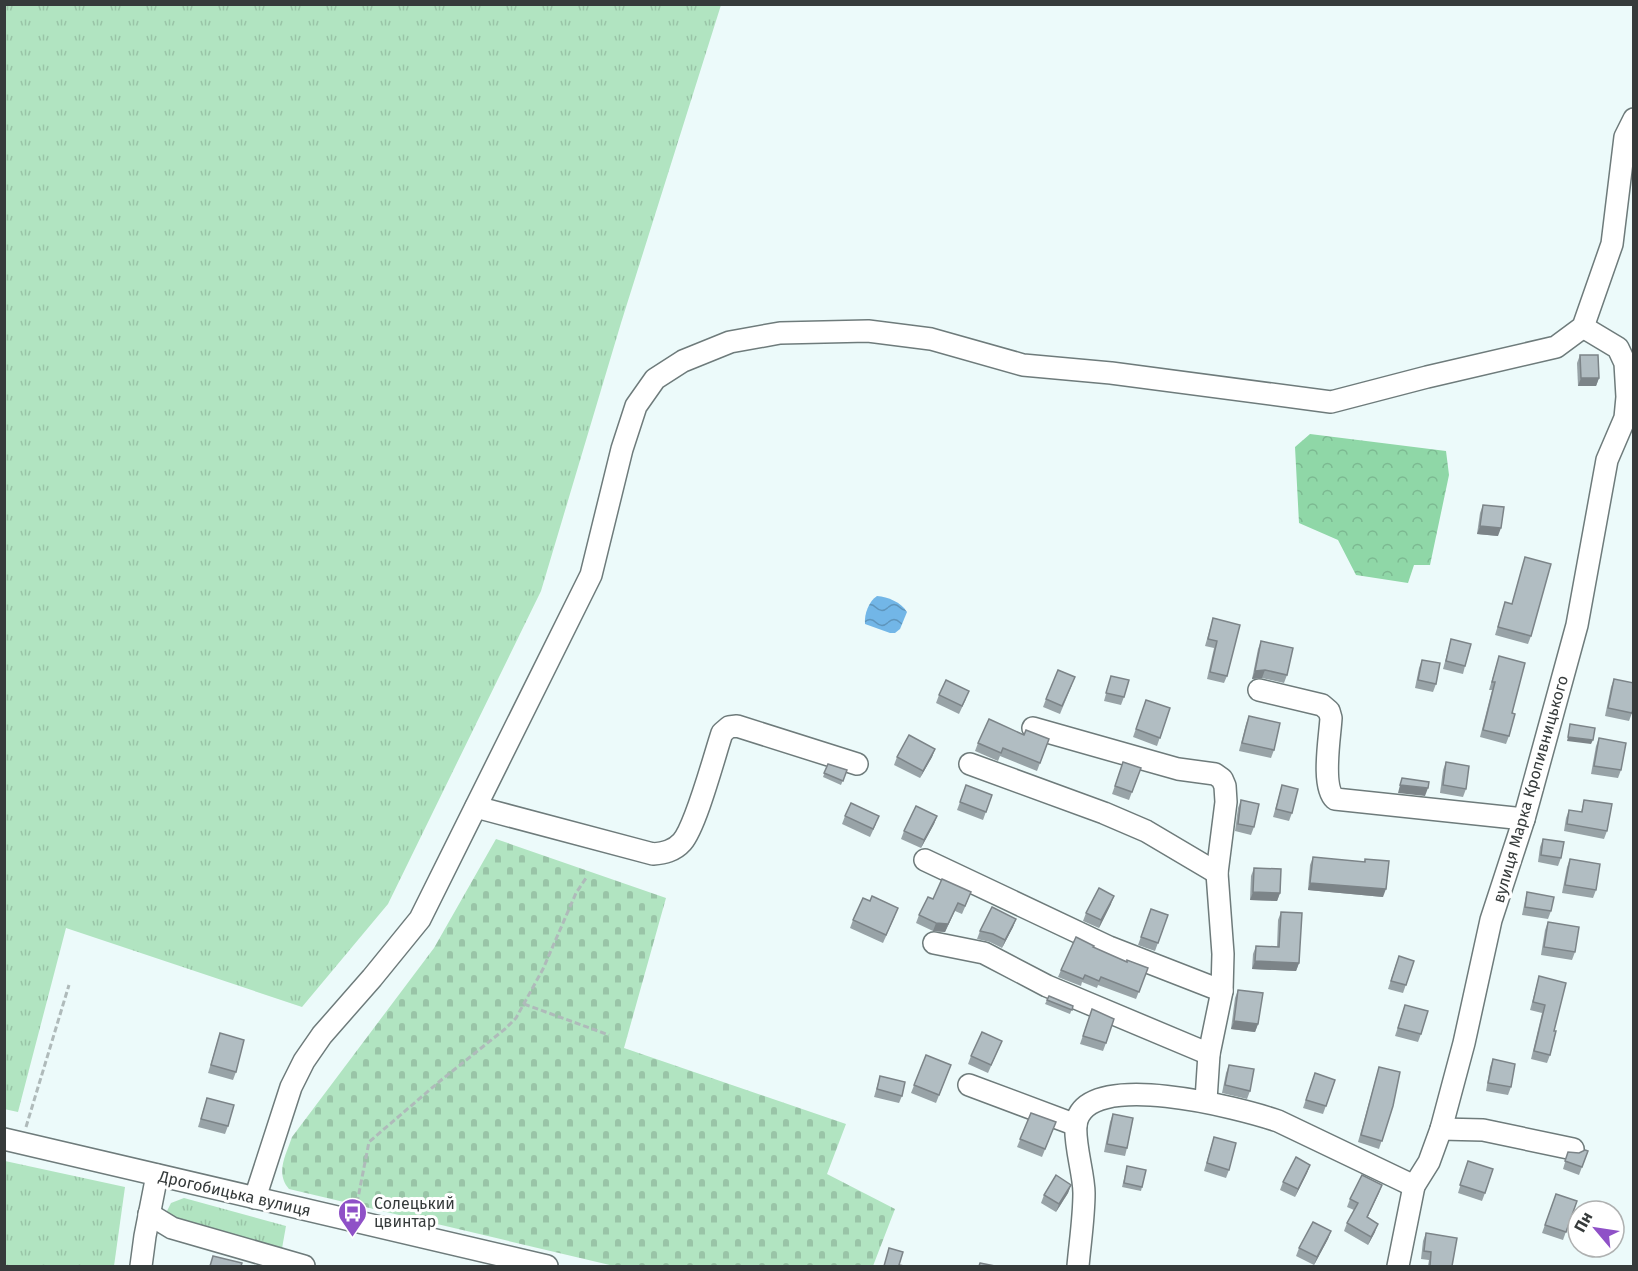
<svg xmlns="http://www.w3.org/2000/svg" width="1638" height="1271" viewBox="0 0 1638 1271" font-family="'Fira Sans',sans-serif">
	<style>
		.grass { fill: url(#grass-tufts) }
		.forest { fill: url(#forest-crowns) }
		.cemetery { fill: url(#cemetery-stones) }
		.water { fill: url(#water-waves) }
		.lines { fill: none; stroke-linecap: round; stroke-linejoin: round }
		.minor-casing { stroke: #6e7b7b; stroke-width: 24 }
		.path { stroke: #afbaba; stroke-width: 3; stroke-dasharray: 6 3; stroke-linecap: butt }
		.minor { stroke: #fff; stroke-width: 21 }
		.wall { fill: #98a3a7 }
		.shaded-wall { fill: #7c8488 }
		.building { fill: #b1bdc2; stroke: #7c8488; stroke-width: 1.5 }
		.labels { text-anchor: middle; stroke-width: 6; stroke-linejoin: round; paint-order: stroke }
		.street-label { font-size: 16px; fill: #363b3b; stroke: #fff }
		.poi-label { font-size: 16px; fill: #363b3b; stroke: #fff; text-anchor: start }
	</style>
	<defs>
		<pattern id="grass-tufts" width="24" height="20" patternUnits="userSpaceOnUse" patternTransform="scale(1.5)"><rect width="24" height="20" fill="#b1e4c1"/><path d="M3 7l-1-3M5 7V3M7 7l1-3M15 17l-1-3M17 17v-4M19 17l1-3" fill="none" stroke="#99c4a7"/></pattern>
		<pattern id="forest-crowns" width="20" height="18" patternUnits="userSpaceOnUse" patternTransform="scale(1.5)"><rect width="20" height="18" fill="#8fd7a7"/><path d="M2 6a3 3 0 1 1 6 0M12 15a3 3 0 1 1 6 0" fill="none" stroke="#7cb991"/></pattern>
		<pattern id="cemetery-stones" width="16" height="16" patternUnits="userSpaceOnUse" patternTransform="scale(1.5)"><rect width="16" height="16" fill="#b1e4c1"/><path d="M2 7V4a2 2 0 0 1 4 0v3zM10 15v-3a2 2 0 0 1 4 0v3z" fill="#99c4a7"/></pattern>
		<pattern id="water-waves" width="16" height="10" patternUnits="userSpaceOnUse" patternTransform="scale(1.5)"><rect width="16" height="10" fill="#72b6e7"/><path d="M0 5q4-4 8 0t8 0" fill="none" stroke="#5e95bc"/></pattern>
	</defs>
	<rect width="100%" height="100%" fill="#ecfafa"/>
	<g class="grass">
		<polygon points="5,4 721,5 621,323 541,591 388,904 302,1007 66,928 18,1112 4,1109"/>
		<polygon points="5,1161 125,1187 114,1266 5,1266"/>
		<polygon points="184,1198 286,1226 281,1254 171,1220 167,1211 171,1203"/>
	</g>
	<polygon class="forest" points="1310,434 1446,451 1449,475 1430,565 1414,565 1408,583 1356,575 1338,540 1299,523 1295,447"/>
	<path class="cemetery" d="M496,839l170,59 -42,150 222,76 -19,50 68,35 -22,57h-259l-325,-77c-14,-16 -3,-34 3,-52l142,-189z"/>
	<path class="water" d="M877,596c11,1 24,6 30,16l-7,17 -5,4h-5l-25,-9c-1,-10 4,-23 12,-28z"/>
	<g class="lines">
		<defs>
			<g id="minor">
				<path d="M1259,690l63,15 7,6 2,7c-1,19 -10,68 4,81l189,20"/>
				<polyline points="1033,728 1178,769 1215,774 1222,779 1225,786 1226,802 1217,873 1223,954 1222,991 1209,1054 1206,1100"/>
				<polyline points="970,764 1104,813 1146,831 1217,873"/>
				<path d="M476,807l177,47c11,-1 21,-3 29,-12 14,-16 32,-85 40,-109l7,-6 8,-1 120,38"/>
				<polyline points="925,860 1109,947 1222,991"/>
				<polyline points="934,943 984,953 1047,986 1209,1054"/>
				<polyline points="969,1085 1076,1125"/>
				<polyline points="1441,1129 1483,1130 1573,1149"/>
				<polyline points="4,1139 547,1266"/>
				<polyline points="255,1198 291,1087 304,1061 322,1035 372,978 420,919 591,575 622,449 636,406 655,379 683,361 730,342 780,333 868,331 931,339 1023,365 1111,373 1331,402 1427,377 1556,347 1583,327 1612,244 1625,137 1634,119"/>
				<polyline points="149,1214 172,1228 304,1266"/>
				<polyline points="141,1266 145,1236 157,1175"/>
				<path d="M1078,1266c2,-23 6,-49 6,-73 0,-19 -10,-49 -8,-68 7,-59 167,-16 202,-4l136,65"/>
				<polyline points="1398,1266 1414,1186 1429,1162 1441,1129 1464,1043 1491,920 1524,819 1577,625 1607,460 1625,418 1627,397 1625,363 1618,348 1583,327"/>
			</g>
		</defs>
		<use href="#minor" class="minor-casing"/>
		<g class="path">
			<polyline points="524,1004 609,1035"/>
			<polyline points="26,1127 69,985"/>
			<polyline points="357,1203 369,1142 440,1081 505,1029 516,1018 543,969 576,893 586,878"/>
		</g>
		<use href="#minor" class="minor"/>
	</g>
	<g class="wall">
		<polygon points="1580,355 1599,378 1596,386 1578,386 1577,363"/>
		<polygon points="1483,505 1498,536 1477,534 1480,513"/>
		<polygon points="1525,557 1531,636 1528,644 1495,635 1505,602 1512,604"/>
		<polygon points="1213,618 1227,676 1224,683 1207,679 1214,648 1205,646"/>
		<polygon points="1451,639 1465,666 1463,674 1443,669"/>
		<polygon points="1261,641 1287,675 1284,683 1262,678 1252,679 1258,649"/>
		<polygon points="1499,656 1512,713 1509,736 1506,744 1480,737 1492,690 1489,690"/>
		<polygon points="1422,660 1436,684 1433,692 1415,688 1419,668"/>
		<polygon points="1111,676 1124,697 1121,705 1104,701"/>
		<polygon points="1614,679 1632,713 1629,721 1605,716 1611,687"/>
		<polygon points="1072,685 1060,714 1043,707 1046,699"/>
		<polygon points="939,695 966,699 959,714 936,703"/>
		<polygon points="1146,700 1170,708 1157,746 1133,737"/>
		<polygon points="1249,716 1274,750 1271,758 1239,751 1246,724"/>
		<polygon points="1024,735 1049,739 1037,771 1000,756 998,761 975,751 978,743"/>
		<polygon points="1599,738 1621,770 1618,778 1591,774 1596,746"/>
		<polygon points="935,749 932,757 920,778 894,765 897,757"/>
		<polygon points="1123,762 1141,768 1129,800 1112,794"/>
		<polygon points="1446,762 1466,789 1463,797 1440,793 1443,770"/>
		<polygon points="828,764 847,770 841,785 823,777"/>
		<polygon points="1282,785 1292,813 1289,821 1273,817"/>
		<polygon points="992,795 983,820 957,810 960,802"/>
		<polygon points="1241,800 1254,827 1251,835 1235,831 1238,808"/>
		<polygon points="1584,800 1607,831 1604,839 1564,831 1566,818 1569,810 1581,812"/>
		<polygon points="845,816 876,824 870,837 842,824"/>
		<polygon points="937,816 934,824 921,848 901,839 904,831"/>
		<polygon points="1543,839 1561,858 1558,866 1538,862 1540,847"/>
		<polygon points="1313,857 1364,862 1365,859 1383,897 1308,890 1310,865"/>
		<polygon points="1570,859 1596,890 1593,898 1562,893 1567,867"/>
		<polygon points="1254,868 1280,893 1277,901 1250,900 1251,876"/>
		<polygon points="1527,892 1551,911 1548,919 1522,915 1525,900"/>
		<polygon points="968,900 962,914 955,911 945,932 933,931 916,923 919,915"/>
		<polygon points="870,901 895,916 883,943 850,928 853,920"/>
		<polygon points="1111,904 1099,928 1083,921 1086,913"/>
		<polygon points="1151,909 1168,915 1155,951 1138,945"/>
		<polygon points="1281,912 1299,963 1296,971 1252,969 1253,954 1256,946 1277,947 1278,920"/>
		<polygon points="1016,919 1013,927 1002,948 990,942 977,939 980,931"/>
		<polygon points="1548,922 1575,952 1572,960 1541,955 1545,930"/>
		<polygon points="1093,947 1127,962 1148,968 1136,999 1098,985 1097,988 1082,982 1081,986 1058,977 1061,970"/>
		<polygon points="1414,961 1403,993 1388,989 1396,964"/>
		<polygon points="1539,976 1554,1031 1550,1055 1547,1063 1531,1059 1542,1013 1530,1010"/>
		<polygon points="1238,990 1258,1024 1255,1032 1231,1029 1235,998"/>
		<polygon points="1049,996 1073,1006 1070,1014 1045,1004"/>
		<polygon points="1405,1005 1421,1034 1418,1042 1395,1036"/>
		<polygon points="1092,1009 1106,1043 1103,1051 1080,1044"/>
		<polygon points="220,1033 236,1072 233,1080 208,1073"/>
		<polygon points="1002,1041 988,1073 968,1064 971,1056"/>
		<polygon points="926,1055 951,1065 936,1103 911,1093"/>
		<polygon points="1493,1059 1511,1087 1508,1095 1486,1091 1490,1067"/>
		<polygon points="1229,1065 1250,1091 1247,1099 1222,1093 1226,1073"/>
		<polygon points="1379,1067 1393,1106 1379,1149 1358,1142"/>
		<polygon points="1315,1073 1335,1080 1323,1114 1303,1108"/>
		<polygon points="880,1076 902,1096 899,1103 874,1097"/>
		<polygon points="207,1098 228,1126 225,1134 198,1127"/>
		<polygon points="1031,1113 1056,1122 1042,1157 1017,1147"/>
		<polygon points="1113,1114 1127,1148 1125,1156 1104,1152 1110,1122"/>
		<polygon points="1214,1137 1229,1170 1226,1178 1204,1171"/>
		<polygon points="1588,1151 1579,1175 1563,1169 1568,1152 1579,1153"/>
		<polygon points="1468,1161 1485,1193 1482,1201 1458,1193"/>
		<polygon points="1310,1165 1307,1173 1295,1197 1280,1190 1283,1182"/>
		<polygon points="1127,1166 1142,1187 1141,1191 1122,1187"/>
		<polygon points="1071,1185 1068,1193 1056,1212 1041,1203 1044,1195"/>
		<polygon points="1382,1185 1367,1217 1375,1232 1368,1245 1344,1231 1347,1223 1354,1210 1347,1207 1350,1199"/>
		<polygon points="1556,1194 1577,1201 1563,1240 1542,1233"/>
		<polygon points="1331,1231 1328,1239 1314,1265 1296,1256 1299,1248"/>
		<polygon points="1426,1233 1452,1266 1428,1266 1429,1260 1421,1259 1423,1241"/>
	</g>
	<g class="shaded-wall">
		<polygon points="1581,378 1599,378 1596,386 1578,386"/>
		<polygon points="1480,526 1501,528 1498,536 1477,534"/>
		<polygon points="1265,670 1262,678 1252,679 1255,671"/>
		<polygon points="1568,737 1593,740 1591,744 1567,741"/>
		<polygon points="935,749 932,757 920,778 923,771"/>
		<polygon points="1400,785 1428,788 1425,796 1398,793"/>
		<polygon points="937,816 934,824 921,848 924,840"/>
		<polygon points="1310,883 1386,889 1383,897 1308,890"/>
		<polygon points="1253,892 1280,893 1277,901 1250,900"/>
		<polygon points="1114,896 1111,904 1099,928 1101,920"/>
		<polygon points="958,903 945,932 933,931 936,923"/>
		<polygon points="1016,919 1013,927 1002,948 1005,940"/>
		<polygon points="1255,961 1299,963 1296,971 1252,969"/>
		<polygon points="1234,1021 1258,1024 1255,1032 1231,1029"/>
		<polygon points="1310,1165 1307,1173 1295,1197 1298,1189"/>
		<polygon points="1071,1185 1068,1193 1056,1212 1059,1204"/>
		<polygon points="1382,1185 1379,1193 1364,1225 1367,1217"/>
		<polygon points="1378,1224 1375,1232 1368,1245 1371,1237"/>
		<polygon points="1331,1231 1328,1239 1314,1265 1317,1257"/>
	</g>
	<g class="building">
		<polygon points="1580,355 1598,355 1599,378 1581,378"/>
		<polygon points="1483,505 1504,507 1501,528 1480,526"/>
		<polygon points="1525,557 1551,564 1531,636 1498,627 1505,602 1512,604"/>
		<polygon points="1213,618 1240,625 1227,676 1210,672 1217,641 1208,639"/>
		<polygon points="1451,639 1471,644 1465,666 1446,661"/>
		<polygon points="1261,641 1293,648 1287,675 1265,670 1255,671"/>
		<polygon points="1499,656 1525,663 1512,713 1515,714 1509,736 1483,730 1495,682 1492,682"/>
		<polygon points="1422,660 1440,663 1436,684 1418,680"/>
		<polygon points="1058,670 1075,677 1062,706 1046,699"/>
		<polygon points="1111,676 1129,680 1124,697 1106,693"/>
		<polygon points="1614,679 1634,683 1634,706 1632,713 1608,708"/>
		<polygon points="946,680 969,691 962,706 939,695"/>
		<polygon points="1146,700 1170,708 1160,738 1136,729"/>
		<polygon points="1249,716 1280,723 1274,750 1242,743"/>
		<polygon points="989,719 1024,735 1026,730 1049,739 1040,763 1003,748 1001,753 978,743"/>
		<polygon points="1570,724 1595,728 1593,740 1568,737"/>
		<polygon points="909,735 935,749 923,771 897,757"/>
		<polygon points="1599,738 1626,743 1621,770 1594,766"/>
		<polygon points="1123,762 1141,768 1132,792 1115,786"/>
		<polygon points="1446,762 1469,766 1466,789 1443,785"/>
		<polygon points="828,764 847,770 843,781 824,773"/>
		<polygon points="1402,778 1429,782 1428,788 1400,785"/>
		<polygon points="966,785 992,795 986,812 960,802"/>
		<polygon points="1282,785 1298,789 1292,813 1276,809"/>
		<polygon points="1241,800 1259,804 1254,827 1238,824"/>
		<polygon points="1584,800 1612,804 1607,831 1567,824 1569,810 1582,812"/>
		<polygon points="851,803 879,816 873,829 845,816"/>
		<polygon points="916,806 937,816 924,840 904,831"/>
		<polygon points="1543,839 1564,842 1561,858 1541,855"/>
		<polygon points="1313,857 1365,862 1365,859 1389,861 1386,889 1310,883"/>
		<polygon points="1570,859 1600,864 1596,890 1565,885"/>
		<polygon points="1254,868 1281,869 1280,893 1253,892"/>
		<polygon points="942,879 971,892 965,906 958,903 948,924 936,923 919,915 928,897 933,899"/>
		<polygon points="1099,888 1114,896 1101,920 1086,913"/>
		<polygon points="1527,892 1554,897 1551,911 1525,907"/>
		<polygon points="872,896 898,908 886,935 853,920 863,898 870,901"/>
		<polygon points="992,907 1016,919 1005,940 993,934 980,931"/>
		<polygon points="1151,909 1168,915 1158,943 1141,937"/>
		<polygon points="1281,912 1302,913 1299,963 1255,961 1256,946 1279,947"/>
		<polygon points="1548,922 1579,927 1575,952 1544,947"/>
		<polygon points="1076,937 1094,946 1093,947 1127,962 1127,960 1148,968 1139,992 1101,977 1099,981 1085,975 1083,979 1061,970"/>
		<polygon points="1399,956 1414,961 1406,985 1391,981"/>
		<polygon points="1539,976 1566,983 1554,1031 1556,1031 1550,1055 1534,1051 1545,1005 1533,1002"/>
		<polygon points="1238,990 1263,993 1258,1024 1234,1021"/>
		<polygon points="1049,996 1073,1006 1072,1010 1047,1000"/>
		<polygon points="1405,1005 1428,1011 1421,1034 1398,1028"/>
		<polygon points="1092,1009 1114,1019 1106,1043 1083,1036"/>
		<polygon points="982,1032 1002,1041 991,1065 971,1056"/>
		<polygon points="220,1033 244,1040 236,1072 211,1065"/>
		<polygon points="926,1055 951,1065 939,1095 914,1085"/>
		<polygon points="1493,1059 1515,1064 1511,1087 1488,1083"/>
		<polygon points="1229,1065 1254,1069 1250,1091 1225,1085"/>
		<polygon points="1379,1067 1400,1072 1393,1106 1382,1141 1361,1135"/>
		<polygon points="1315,1073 1335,1080 1326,1106 1306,1100"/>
		<polygon points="880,1076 905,1082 902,1096 877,1089"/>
		<polygon points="207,1098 234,1105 228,1126 201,1119"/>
		<polygon points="1031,1113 1056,1122 1045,1149 1020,1139"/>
		<polygon points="1113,1114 1133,1118 1127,1148 1107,1144"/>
		<polygon points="1214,1137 1236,1143 1229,1170 1207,1163"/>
		<polygon points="1585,1150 1588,1151 1582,1167 1565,1161 1568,1152 1579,1153"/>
		<polygon points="1296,1157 1310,1165 1298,1189 1283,1182"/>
		<polygon points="1468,1161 1493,1169 1485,1193 1460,1185"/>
		<polygon points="1127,1166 1146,1170 1142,1187 1124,1183"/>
		<polygon points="1056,1175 1071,1185 1059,1204 1044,1195"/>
		<polygon points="1362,1175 1382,1185 1367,1217 1378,1224 1371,1237 1347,1223 1358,1203 1350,1199"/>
		<polygon points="1556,1194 1577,1201 1566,1232 1545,1225"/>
		<polygon points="1313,1222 1331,1231 1317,1257 1299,1248"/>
		<polygon points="1426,1233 1457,1238 1452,1266 1430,1266 1431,1252 1424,1251"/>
		<polygon points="889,1248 903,1252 899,1265 904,1266 884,1266"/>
		<polygon points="213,1256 242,1263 241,1266 210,1266"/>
		<polygon points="980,1263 995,1266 979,1266"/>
	</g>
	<defs>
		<symbol id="bus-pin" viewBox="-11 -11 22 30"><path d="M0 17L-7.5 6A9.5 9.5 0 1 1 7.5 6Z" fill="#8f51c7" stroke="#fff"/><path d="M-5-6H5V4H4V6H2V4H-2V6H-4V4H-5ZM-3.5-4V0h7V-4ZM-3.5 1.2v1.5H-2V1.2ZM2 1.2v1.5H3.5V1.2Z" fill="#fff"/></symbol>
	</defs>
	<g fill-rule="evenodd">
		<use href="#bus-pin" x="336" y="1196" width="33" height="45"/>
	</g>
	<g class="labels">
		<g class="street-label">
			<text transform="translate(1530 789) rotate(-74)" y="6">вулиця Марка Кропивницького</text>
			<text transform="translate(235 1193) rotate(13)" y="6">Дрогобицька вулиця</text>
		</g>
		<g class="poi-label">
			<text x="374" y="1209">Солецький<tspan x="374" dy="18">цвинтар</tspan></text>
		</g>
	</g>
	<rect width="1638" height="1271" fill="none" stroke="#363b3b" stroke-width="12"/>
	<g transform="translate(1596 1229) rotate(299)"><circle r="28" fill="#ffffff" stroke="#afb1b1" stroke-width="1.5"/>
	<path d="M0-4.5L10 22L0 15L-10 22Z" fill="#8f51c7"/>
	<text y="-9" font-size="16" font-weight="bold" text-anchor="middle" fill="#363b3b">Пн</text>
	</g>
</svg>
